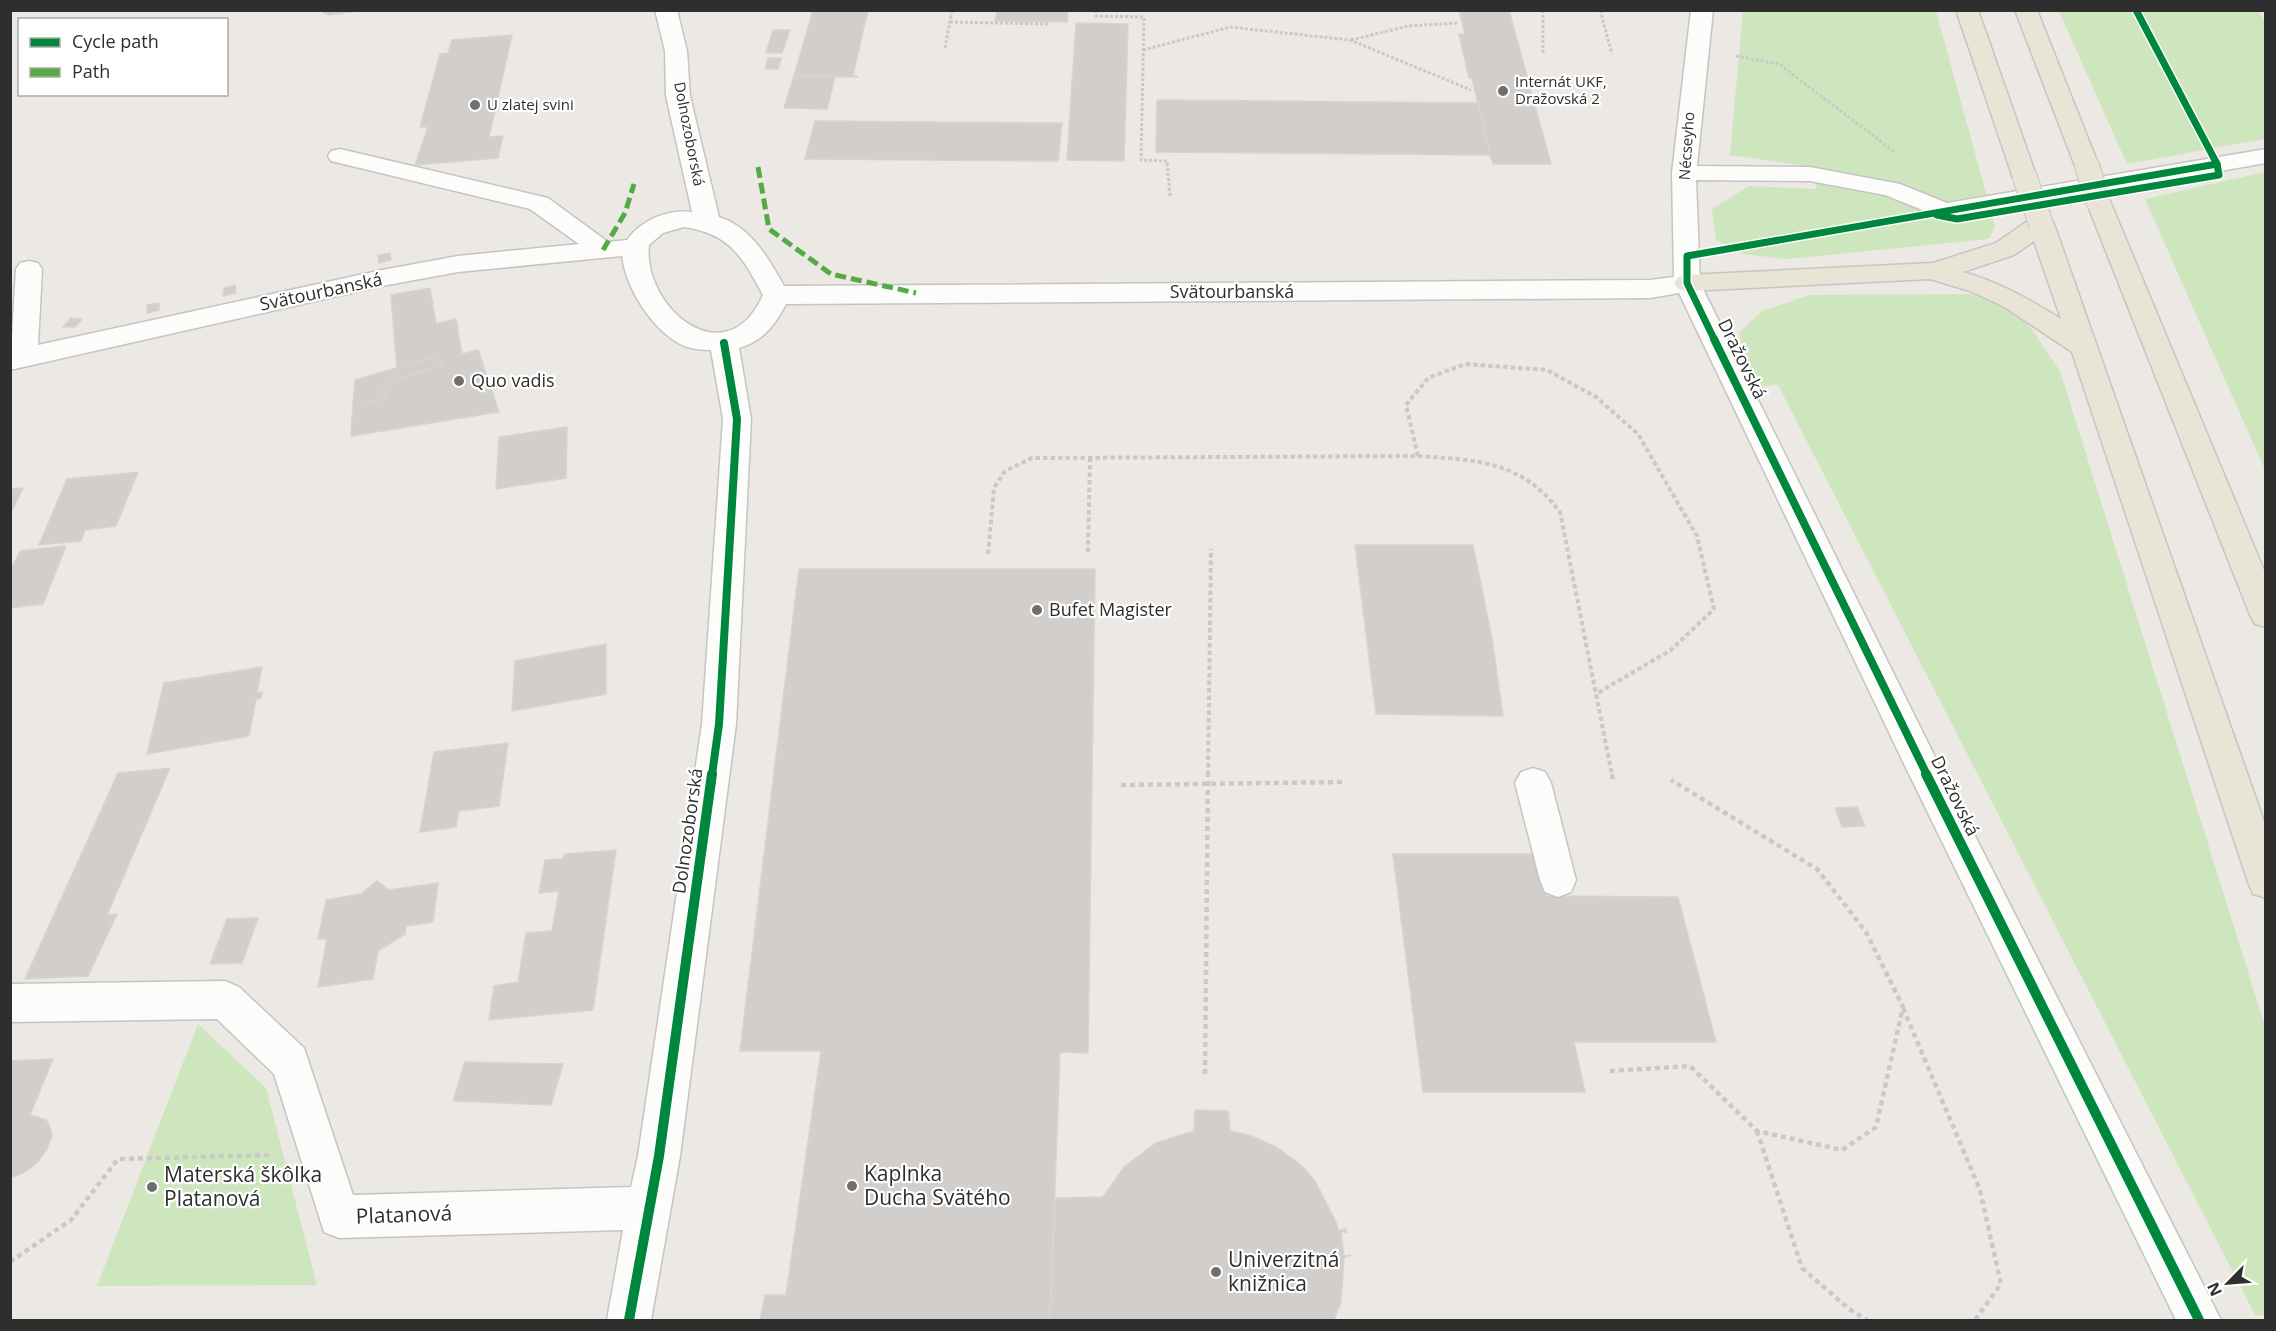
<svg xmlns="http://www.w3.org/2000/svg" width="2276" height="1331" viewBox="0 0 2276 1331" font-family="'Open Sans',sans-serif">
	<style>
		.green { fill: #cee6be }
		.building { fill: #d1cecb; stroke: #d7d4d0; stroke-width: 1.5 }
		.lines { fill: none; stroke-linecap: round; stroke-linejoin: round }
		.minor-casing { stroke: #c5c4c5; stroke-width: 3 }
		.major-casing { stroke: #c6c5c4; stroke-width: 3 }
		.path-far2 { stroke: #c9c9c8; stroke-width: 3; stroke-dasharray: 3 2; stroke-linecap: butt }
		.path-far1 { stroke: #c9c9c8; stroke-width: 4; stroke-dasharray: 4.5 3; stroke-linecap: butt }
		.path { stroke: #c9c9c8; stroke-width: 4.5; stroke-dasharray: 5 4; stroke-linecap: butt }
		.minor { fill: #fcfcfb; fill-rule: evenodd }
		.major { fill: #e8e4d6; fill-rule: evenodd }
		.major-bridge-casing { stroke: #c6c5c4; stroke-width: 26; stroke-linecap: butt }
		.major-bridge { stroke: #e8e4d6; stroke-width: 24 }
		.quiet { stroke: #54ab44; stroke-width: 5; stroke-dasharray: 11 5; stroke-linecap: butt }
		.cycleway-far2-casing { stroke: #fff; stroke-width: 10 }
		.cycleway-far1-casing { stroke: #fff; stroke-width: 12 }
		.cycleway-casing { stroke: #fff; stroke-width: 14 }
		.cycleway-far2 { stroke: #00873e; stroke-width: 7 }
		.cycleway-far1 { stroke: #00873e; stroke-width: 8 }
		.cycleway { stroke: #00873e; stroke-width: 10 }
		.poi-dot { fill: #706f6e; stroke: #fff; stroke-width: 2 }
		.labels { text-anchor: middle; stroke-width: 4.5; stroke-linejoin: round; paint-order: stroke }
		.far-poi-label { font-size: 15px; fill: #2e2e2e; stroke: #fff; text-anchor: start }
		.far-street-label { font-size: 15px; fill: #2e2e2e; stroke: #fff }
		.street-label { font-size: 18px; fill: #2e2e2e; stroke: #fff }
		.poi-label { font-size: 18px; fill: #2e2e2e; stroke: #fff; text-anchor: start }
		.near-poi-label { font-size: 21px; fill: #2e2e2e; stroke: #fff; text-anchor: start }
		.near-street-label { font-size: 21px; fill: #2e2e2e; stroke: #fff }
	</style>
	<rect width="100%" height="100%" fill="#ece8e4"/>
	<g class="green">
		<polygon points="1743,11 1936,11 1995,226 1989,239 1787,259 1742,254 1716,240 1712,209 1749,186 1816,189 1812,167 1730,155"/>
		<polygon points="2059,11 2258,11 2265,21 2265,139 2127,164"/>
		<polygon points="2265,172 2266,172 2265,470 2145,199"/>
		<polygon points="1973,294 2005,304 2025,319 2060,371 2265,1026 2265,1316 2255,1315 1778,385 1756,386 1742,356 1740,332 1762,311 1809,295"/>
		<polygon points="198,1024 266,1088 317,1285 97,1286"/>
	</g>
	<g class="building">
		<polygon points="319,10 366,10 328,15"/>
		<polygon points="813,10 868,10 853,75 858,77 794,76"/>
		<polygon points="997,10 1068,10 1067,22 995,21"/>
		<polygon points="1509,10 1551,164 1493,164 1490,155 1472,78 1469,78 1459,34 1465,34 1459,10"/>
		<polygon points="1076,23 1128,24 1124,161 1067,160"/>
		<polygon points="773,30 790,30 782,53 766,53"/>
		<polygon points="512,35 489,137 503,136 498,158 415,165 428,127 420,127 440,54 448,53 452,40"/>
		<polygon points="768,58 781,58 778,69 765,69"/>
		<polygon points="794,76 835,77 827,109 784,108"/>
		<polygon points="1157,100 1478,103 1490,155 1156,152"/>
		<polygon points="815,121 1062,123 1058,161 805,159"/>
		<polygon points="390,253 391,260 379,263 378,255"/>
		<polygon points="235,285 236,293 223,296 224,288"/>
		<polygon points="430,288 436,324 456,319 462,354 478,350 499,412 351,436 353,405 386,399 383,383 442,366 437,356 397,368 391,295"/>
		<polygon points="159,303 159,310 147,313 147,305"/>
		<polygon points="71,318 82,319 75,327 63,327"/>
		<polygon points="437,356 442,366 383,383 386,399 353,405 355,380"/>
		<polygon points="567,427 566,478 496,489 499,437"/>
		<polygon points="138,472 116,526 85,530 81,541 39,545 67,479"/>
		<polygon points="23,488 10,515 10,489"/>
		<polygon points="1355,545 1473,545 1492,639 1503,716 1376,714"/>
		<polygon points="66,546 43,604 10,608 10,572 20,551"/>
		<polygon points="799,569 1095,569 1088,1053 1060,1052 1050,1320 760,1320 765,1295 786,1295 821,1051 740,1051"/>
		<polygon points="606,644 606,694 512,711 515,661"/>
		<polygon points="262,667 257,692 262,692 261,698 256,699 249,736 147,754 164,683"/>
		<polygon points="508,743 499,806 459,811 456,827 420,832 434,752"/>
		<polygon points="170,768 107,915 117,914 88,976 25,979 118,773"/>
		<polygon points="1857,807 1865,826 1842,827 1835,808"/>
		<polygon points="616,850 593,1010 489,1020 494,986 518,982 526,933 552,931 559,891 539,893 545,860 563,859 565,854"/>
		<polygon points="1393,854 1538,854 1547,896 1678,897 1716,1042 1574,1042 1585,1092 1423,1092"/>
		<polygon points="377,881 389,890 438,883 433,922 406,926 405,934 378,951 373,979 318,987 327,939 318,939 326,900 361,894"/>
		<polygon points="258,918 242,963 210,964 227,919"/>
		<polygon points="53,1059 30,1115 46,1120 49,1124 52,1136 47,1149 37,1163 23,1173 10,1178 10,1061"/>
		<polygon points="465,1062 563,1064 551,1105 453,1101"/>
		<polygon points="1195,1110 1228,1111 1230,1131 1249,1135 1276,1147 1301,1165 1315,1181 1337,1224 1338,1231 1346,1229 1347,1232 1341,1232 1344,1256 1351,1255 1344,1258 1341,1302 1334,1320 1050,1320 1055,1198 1103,1197 1124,1167 1156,1143 1194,1131"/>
	</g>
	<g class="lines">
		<defs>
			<g id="minor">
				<path d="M655,10h22l10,41 3,45 29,121c32,10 50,42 65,69l866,-6 24,-3 -2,-104 19,-163h22l-16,156 113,1 90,17 47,19 319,-54v14l-321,56 -60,-24 -75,-14 -114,-1 4,103 236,476 285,561h-45l-269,-550 -228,-477 -29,5 -864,6c-11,21 -23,37 -47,44l12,71 -15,305 -56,432 -29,164h-44l16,-90 -284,8 -15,-6 -50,-158 -57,-55 -207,3v-38l215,-3 14,6 65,61 49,147 278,-8 7,-31 64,-432 21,-305 -12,-69c-10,0 -22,-1 -31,-6 -29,-16 -54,-56 -58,-88l-164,16 -76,14 -372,84 6,-101 4,-6 9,-2 9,2 4,6 -4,76 344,-75 76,-14 121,-12 -49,-35 -199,-48 -3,-5 3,-5 9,-2 208,49 60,44 19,-2c14,-20 41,-31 65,-28l-26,-116 -1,-45zM684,227c46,7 58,29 79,68 -37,83 -121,12 -114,-50l14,-12z"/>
				<polygon points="1533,768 1545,772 1551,783 1576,880 1571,892 1558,897 1545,892 1540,880 1515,783 1521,772"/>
			</g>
			<g id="major">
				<polygon points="1956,10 1978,10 2037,178 2034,183 2025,185 2016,183 2013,178"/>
				<polygon points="2015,10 2037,10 2099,166 2096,171 2087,173 2078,171 2075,166"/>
				<polygon points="2098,193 2107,196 2110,201 2266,575 2266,627 2255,624 2250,615 2086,201 2089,196"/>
				<path d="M2041,216l9,2 4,6 212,603v71l-13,-4 -5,-12 -176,-530 -69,-46 -33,-15 -40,-12 -243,12 -9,-2 -4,-6 4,-6 9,-2 246,-12 63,-20 36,-25zM2034,241l27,78c-32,-20 -62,-37 -98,-47l51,-17z"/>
			</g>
		</defs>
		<use href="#minor" class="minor-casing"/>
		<use href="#major" class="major-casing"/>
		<g class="path-far2">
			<polyline points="1096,10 1096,16 1144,17 1141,160 1167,161 1170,196"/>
			<polyline points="1543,10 1543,53"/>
			<polyline points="1600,10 1612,54"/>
			<polyline points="950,22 1048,24"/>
			<polyline points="1351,40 1408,26 1458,23"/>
			<polyline points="945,48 952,10"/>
			<polyline points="1143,50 1230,27 1350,40 1471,90"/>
			<polyline points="1736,56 1779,64 1896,153"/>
		</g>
		<g class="path-far1">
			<polyline points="1418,456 1406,405 1428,378 1465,364 1547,370 1596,397 1638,434 1697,536 1714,609 1671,650 1596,694"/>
			<polyline points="1088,552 1090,457"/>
			<path d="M988,554l6,-66 11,-17 27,-13 386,-2c59,4 104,5 142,56l52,263"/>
			<polyline points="1208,775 1211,549"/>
		</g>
		<g class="path">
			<polyline points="1612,774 1613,781"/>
			<polyline points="1121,785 1344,782"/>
			<polyline points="1903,1008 1980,1190 2001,1284 1975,1320"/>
			<polyline points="1610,1071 1690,1066 1757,1131 1842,1150 1876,1127 1903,1007 1866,932 1817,869 1671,780"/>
			<polyline points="1205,1074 1208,774"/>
			<polyline points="1757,1131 1802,1268 1849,1309 1867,1320"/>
			<polyline points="10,1262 71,1220 118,1159 271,1155"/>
		</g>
		<use href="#minor" class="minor"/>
		<use href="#major" class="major"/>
		<defs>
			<g id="major-bridge">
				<polyline points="2087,166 2098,201"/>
				<polyline points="2025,178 2041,224"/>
			</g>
		</defs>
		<use href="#major-bridge" class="major-bridge-casing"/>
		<use href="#major-bridge" class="major-bridge"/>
		<g class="quiet">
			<polyline points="758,167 769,229 831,274 916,293"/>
			<polyline points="603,250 625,213 634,184"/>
		</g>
		<defs>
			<g id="cycleway-far2">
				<polyline points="1937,215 1957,219 2219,175 2217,164 2136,10"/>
				<polyline points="1715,341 1687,283 1687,256 2217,164"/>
			</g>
			<g id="cycleway-far1">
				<polyline points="1714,339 1927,775"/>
				<polyline points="712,775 719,724 737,419 724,343"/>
			</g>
			<g id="cycleway">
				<polyline points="1926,774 2199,1320"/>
				<polyline points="629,1320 659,1156 712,774"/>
			</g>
		</defs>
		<use href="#cycleway-far2" class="cycleway-far2-casing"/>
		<use href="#cycleway-far1" class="cycleway-far1-casing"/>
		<use href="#cycleway" class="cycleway-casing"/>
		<use href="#cycleway-far2" class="cycleway-far2"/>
		<use href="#cycleway-far1" class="cycleway-far1"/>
		<use href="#cycleway" class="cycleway"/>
	</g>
	<g class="poi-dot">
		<circle cx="1503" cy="91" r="6"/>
		<circle cx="475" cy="105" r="6"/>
		<circle cx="459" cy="381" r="6"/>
		<circle cx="1037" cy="610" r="6"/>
		<circle cx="852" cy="1186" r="6"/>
		<circle cx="152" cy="1187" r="6"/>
		<circle cx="1216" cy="1272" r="6"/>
	</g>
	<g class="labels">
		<g class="far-poi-label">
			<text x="1515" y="87">Internát UKF,<tspan x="1515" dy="17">Dražovská 2</tspan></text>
			<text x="487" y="110">U zlatej svini</text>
		</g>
		<g class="far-street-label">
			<text transform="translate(689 134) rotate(79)" y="5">Dolnozoborská</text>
			<text transform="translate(1687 146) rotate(-86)" y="5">Nécseyho</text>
		</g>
		<g class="street-label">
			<text transform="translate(321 292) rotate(-12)" y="6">Svätourbanská</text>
			<text x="1232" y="298">Svätourbanská</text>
			<text transform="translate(1742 359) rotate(64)" y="6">Dražovská</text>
			<text transform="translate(1955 796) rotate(64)" y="6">Dražovská</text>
			<text transform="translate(688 831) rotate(-82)" y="6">Dolnozoborská</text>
		</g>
		<g class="poi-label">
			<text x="471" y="387">Quo vadis</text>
			<text x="1049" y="616">Bufet Magister</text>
		</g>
		<g class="near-poi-label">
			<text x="864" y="1181">Kaplnka<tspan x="864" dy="24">Ducha Svätého</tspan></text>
			<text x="164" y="1182">Materská škôlka<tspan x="164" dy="24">Platanová</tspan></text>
			<text x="1228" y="1267">Univerzitná<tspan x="1228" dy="24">knižnica</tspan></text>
		</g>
		<g class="near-street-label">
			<text transform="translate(404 1215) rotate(-2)" y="7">Platanová</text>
		</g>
	</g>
	<rect width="2276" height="1331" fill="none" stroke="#2e2e2e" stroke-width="24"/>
	<rect x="18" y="18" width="210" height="78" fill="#ffffff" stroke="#ababab" stroke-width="1.5"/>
	<rect x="30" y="38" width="30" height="9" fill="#00873e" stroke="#ababab" stroke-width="1.5"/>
	<text x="72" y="48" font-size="18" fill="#2e2e2e">Cycle path</text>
	<rect x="30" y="68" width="30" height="9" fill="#54ab44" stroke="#ababab" stroke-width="1.5"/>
	<text x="72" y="78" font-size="18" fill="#2e2e2e">Path</text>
	<g transform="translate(2228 1283) rotate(245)" stroke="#ffffff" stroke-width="4.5" paint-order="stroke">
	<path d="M0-4.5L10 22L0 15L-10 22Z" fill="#2e2e2e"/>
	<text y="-9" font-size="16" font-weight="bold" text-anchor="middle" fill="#2e2e2e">N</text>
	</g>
</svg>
